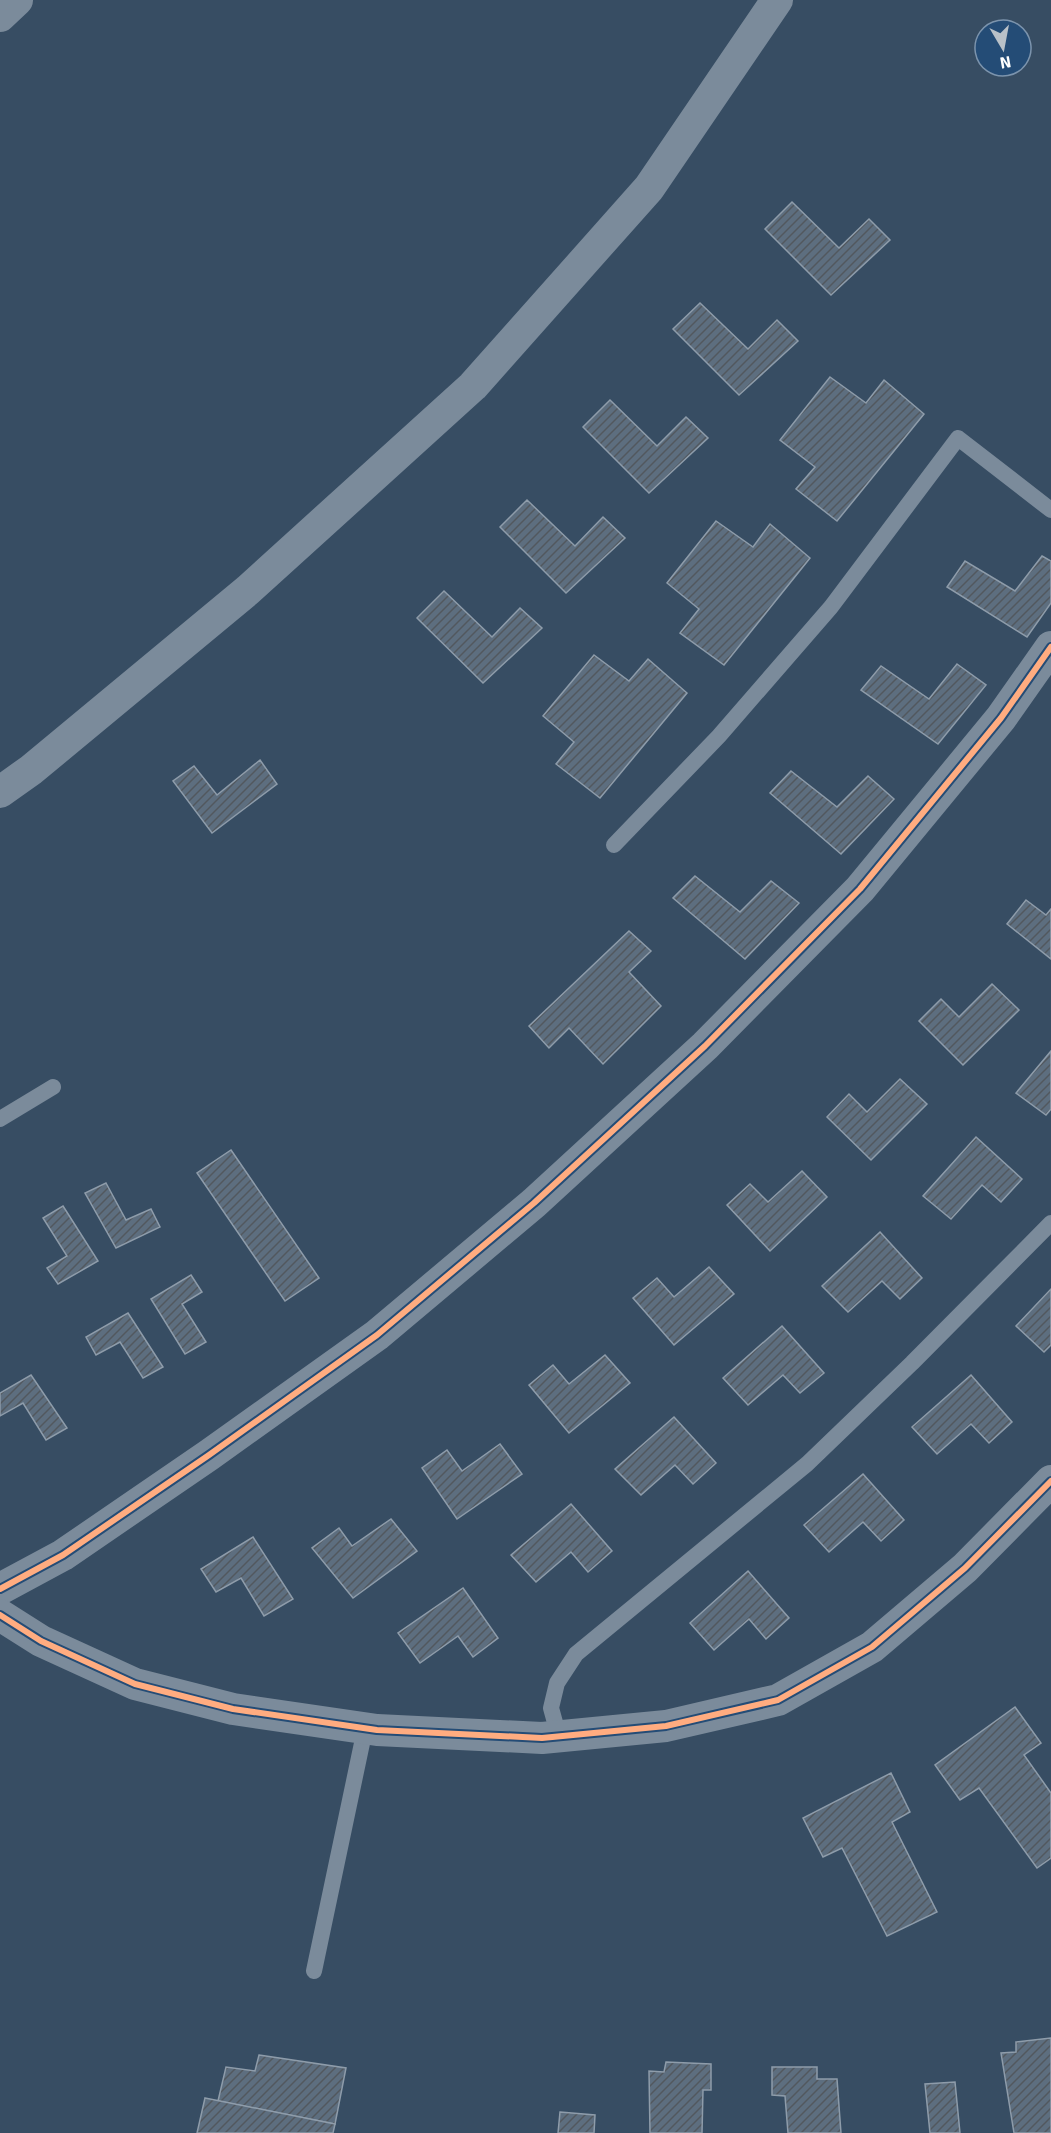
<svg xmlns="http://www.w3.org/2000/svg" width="1051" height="2133" viewBox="0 0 1051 2133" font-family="Signika,sans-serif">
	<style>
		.building { fill: url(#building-hatch); stroke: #8e9caa; stroke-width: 1.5 }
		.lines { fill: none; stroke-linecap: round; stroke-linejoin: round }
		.lane { stroke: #7b8b9b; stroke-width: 16 }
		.street { stroke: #7b8b9b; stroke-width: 32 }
		.cycleway-casing { stroke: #244c76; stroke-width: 10 }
		.cycleway { stroke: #ffac80; stroke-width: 6 }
	</style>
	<defs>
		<pattern id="building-hatch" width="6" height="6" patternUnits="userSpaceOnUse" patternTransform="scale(1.5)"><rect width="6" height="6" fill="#5d6e7f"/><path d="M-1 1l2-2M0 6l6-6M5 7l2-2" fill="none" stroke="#52585e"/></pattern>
	</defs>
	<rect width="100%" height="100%" fill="#374d63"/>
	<g class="building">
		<polygon points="792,202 839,248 869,219 890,240 831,295 765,229"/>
		<polygon points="700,303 748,349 777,320 798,341 739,395 673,329"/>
		<polygon points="830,377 866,403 884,380 924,414 837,521 796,489 815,467 780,440"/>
		<polygon points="610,400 657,446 686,417 708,438 649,493 583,427"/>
		<polygon points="527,500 575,546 603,517 625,538 566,593 500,527"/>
		<polygon points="716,521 753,547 770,524 810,558 724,665 680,633 699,609 667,583"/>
		<polygon points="1042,556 1051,561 1051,603 1027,637 947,587 965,561 1015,591"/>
		<polygon points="444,591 492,637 520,608 542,628 483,683 417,618"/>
		<polygon points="594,655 629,681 648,659 687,693 600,798 556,764 574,742 543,716"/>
		<polygon points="957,664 986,685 938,744 861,690 881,666 929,699"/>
		<polygon points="260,760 277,784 212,833 173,781 194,766 217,795"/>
		<polygon points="791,771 837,807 868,776 894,799 841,854 770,793"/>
		<polygon points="695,876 740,912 771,881 799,903 745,959 673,898"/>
		<polygon points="1026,900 1046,915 1051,909 1051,959 1007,924"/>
		<polygon points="629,931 651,951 629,972 661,1006 603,1064 569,1028 549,1048 529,1026"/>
		<polygon points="992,984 1019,1010 963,1065 919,1021 941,999 959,1017"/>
		<polygon points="1051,1051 1051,1109 1046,1115 1016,1093"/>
		<polygon points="900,1079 927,1104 871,1160 827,1117 849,1094 867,1112"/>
		<polygon points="976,1137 1022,1179 1001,1202 982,1185 951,1219 923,1196"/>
		<polygon points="231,1150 319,1278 285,1301 197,1173"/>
		<polygon points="802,1171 827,1197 770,1251 727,1205 750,1184 768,1202"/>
		<polygon points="106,1183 126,1220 151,1209 160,1227 116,1248 85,1193"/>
		<polygon points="63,1206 98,1261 58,1284 47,1268 67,1256 43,1218"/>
		<polygon points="880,1232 922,1278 900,1299 882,1281 848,1312 822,1286"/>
		<polygon points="709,1267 734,1294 674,1345 633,1298 657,1278 674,1297"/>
		<polygon points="191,1275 202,1292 182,1304 206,1342 185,1354 151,1299"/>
		<polygon points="1051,1289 1051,1345 1044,1352 1016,1326"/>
		<polygon points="128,1313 163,1367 143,1378 120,1342 96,1355 86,1337"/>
		<polygon points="782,1326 824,1373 800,1393 783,1375 748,1405 723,1378"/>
		<polygon points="605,1355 630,1383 569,1433 529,1385 553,1365 569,1384"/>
		<polygon points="31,1375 67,1428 46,1440 23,1403 0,1416 0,1393"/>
		<polygon points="971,1375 1012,1422 989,1443 971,1424 937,1454 912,1427"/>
		<polygon points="674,1417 716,1463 693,1484 675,1465 641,1495 615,1469"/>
		<polygon points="500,1444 522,1474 457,1519 422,1468 447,1450 462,1471"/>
		<polygon points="863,1474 904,1520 881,1541 863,1522 829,1552 804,1525"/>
		<polygon points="571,1504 612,1551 588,1572 571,1552 536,1582 511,1555"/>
		<polygon points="391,1519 417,1551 353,1598 312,1548 339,1528 352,1546"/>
		<polygon points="253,1537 293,1599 264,1616 241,1578 216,1592 201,1569"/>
		<polygon points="748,1571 789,1618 766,1639 749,1619 714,1650 690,1623"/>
		<polygon points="463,1588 498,1638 473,1657 458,1636 420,1663 398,1633"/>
		<polygon points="1015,1707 1041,1743 1024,1755 1051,1793 1051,1858 1037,1868 979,1788 960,1800 935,1765"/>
		<polygon points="891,1773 910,1812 892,1822 937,1912 887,1936 842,1848 823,1857 803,1818"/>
		<polygon points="1051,2038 1051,2133 1014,2133 1001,2053 1016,2052 1016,2042"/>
		<polygon points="259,2055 346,2068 335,2124 218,2101 226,2067 255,2071"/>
		<polygon points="666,2062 711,2064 711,2090 703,2090 702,2133 650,2133 649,2071 664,2072"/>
		<polygon points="772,2067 817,2067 817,2079 837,2079 841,2133 788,2133 785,2096 772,2095"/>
		<polygon points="955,2082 960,2133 930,2133 925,2084"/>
		<polygon points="205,2098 335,2124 333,2133 197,2133"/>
		<polygon points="560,2112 595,2115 594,2133 558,2133"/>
	</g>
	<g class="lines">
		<g class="lane">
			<polyline points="614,845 719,736 831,607 958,438 1051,510"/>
			<polyline points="0,1119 53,1087"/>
			<polyline points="559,1737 551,1708 557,1683 576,1654 807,1464 912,1363 1051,1223"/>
			<polyline points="314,1971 365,1729"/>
		</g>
		<g class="street">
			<polyline points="0,16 17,0"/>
			<polyline points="0,792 31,770 248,590 473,386 649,188 777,0"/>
			<polyline points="0,1589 63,1555 209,1455 377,1335 534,1203 705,1046 860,889 1001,718 1051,647"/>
			<polyline points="0,1615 41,1641 135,1684 233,1709 377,1730 542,1738 666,1726 778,1700 872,1647 965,1568 1051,1481"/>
		</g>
		<defs>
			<g id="cycleway">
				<polyline points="0,1589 63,1555 209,1455 377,1335 534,1203 705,1046 860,889 1001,718 1051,647"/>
				<polyline points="0,1615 41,1641 135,1684 233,1709 377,1730 542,1738 666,1726 778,1700 872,1647 965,1568 1051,1481"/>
			</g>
		</defs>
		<use href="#cycleway" class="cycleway-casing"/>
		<use href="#cycleway" class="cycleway"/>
	</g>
	<g transform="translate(1003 48) rotate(170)"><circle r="28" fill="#244c76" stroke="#7c94ad" stroke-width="1.5"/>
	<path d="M0-4.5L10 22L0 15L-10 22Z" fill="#b9c1c8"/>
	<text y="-9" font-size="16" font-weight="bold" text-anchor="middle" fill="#ffffff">N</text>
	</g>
</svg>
